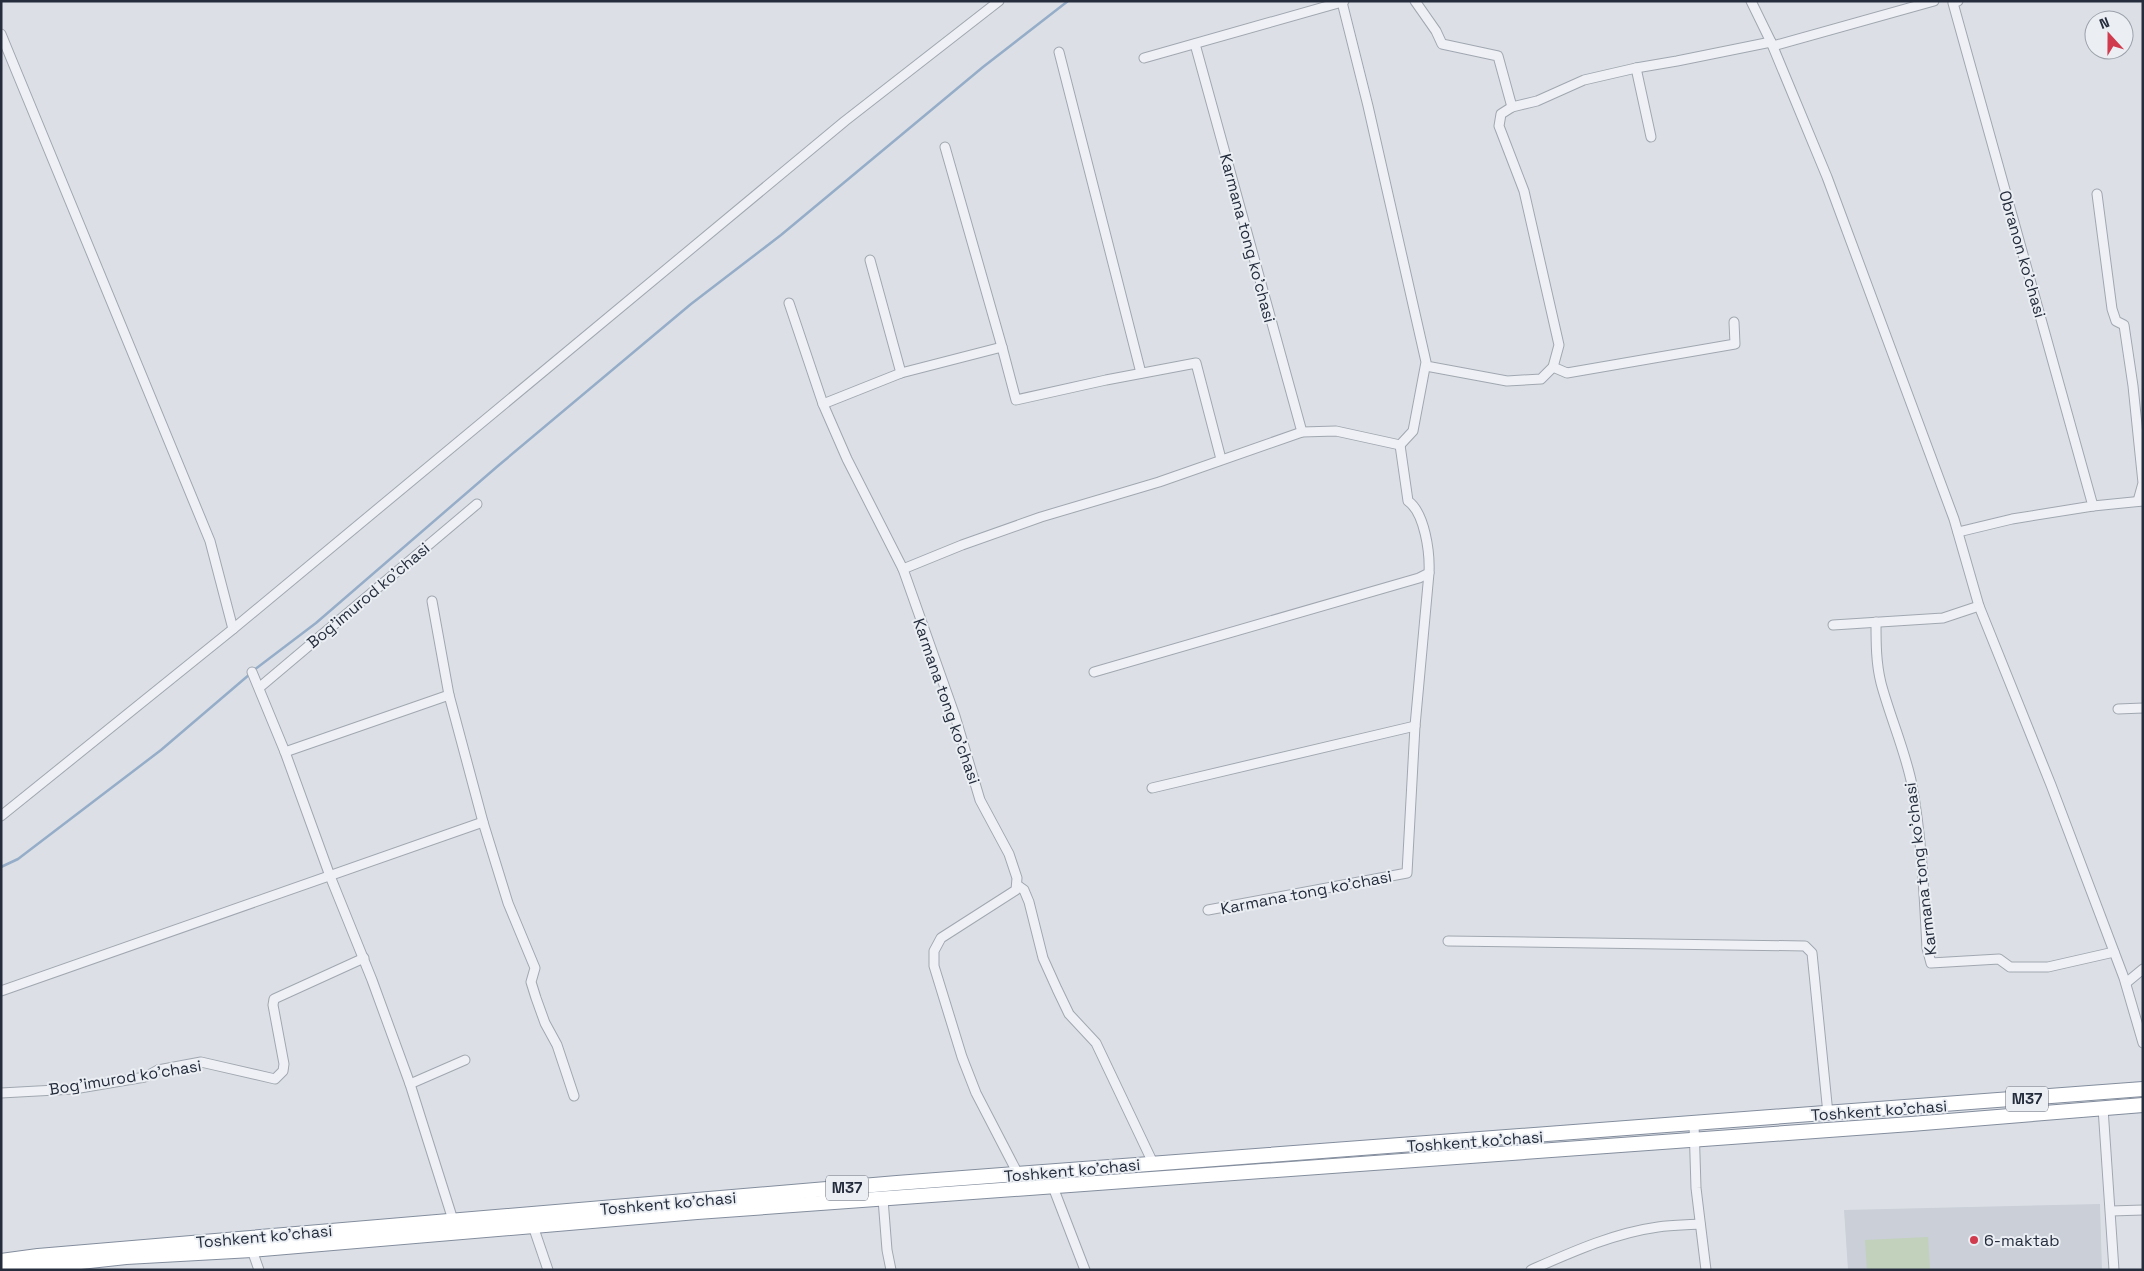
<svg xmlns="http://www.w3.org/2000/svg" width="2144" height="1271" viewBox="0 0 2144 1271" font-family="'Space Grotesk',sans-serif">
	<style>
		.built { fill: #cacfd8 }
		.green { fill: #c1d1bc }
		.lines { fill: none; stroke-linecap: round; stroke-linejoin: round }
		.stream { stroke: #95adc8; stroke-width: 2.5 }
		.minor-casing { stroke: #a1a7b0; stroke-width: 11 }
		.highway-casing { stroke: #838d9d; stroke-width: 16 }
		.minor { stroke: #eef0f5; stroke-width: 9 }
		.highway { stroke: #fff; stroke-width: 14 }
		.poi-dot { fill: #d13b4e; stroke: #ebeff4; stroke-width: 2 }
		.labels { text-anchor: middle; stroke-width: 4; stroke-linejoin: round; paint-order: stroke }
		.shield { fill: #ebeff4; stroke: #606774; stroke-width: 1 }
		.shield-label { font-size: 15px; font-weight: bold; fill: #252d3d }
		.street-label { font-size: 16px; fill: #252d3d; stroke: #ebeff4 }
		.poi-label { font-size: 16px; fill: #252d3d; stroke: #ebeff4; text-anchor: start }
	</style>
	<rect width="100%" height="100%" fill="#dce0e6"/>
	<polygon class="built" points="2100,1204 2102,1270 1848,1270 1844,1210"/>
	<polygon class="green" points="1928,1237 1930,1270 1867,1270 1865,1240"/>
	<g class="lines">
		<g class="stream">
			<polyline points="254,670 316,623 499,465 691,304 781,235 983,67 1068,1"/>
			<polyline points="1,867 18,859 161,750 250,674"/>
		</g>
		<defs>
			<g id="minor">
				<polyline points="1344,1 1342,2 1368,106 1426,362 1413,431 1400,445"/>
				<polyline points="1415,1 1436,31 1442,44 1498,56 1512,107 1537,101 1584,80 1636,68 1677,61 1771,42"/>
				<polyline points="1751,1 1771,42 1827,177 1954,519 1979,606 2051,785 2124,978 2143,1043"/>
				<polyline points="1,34 210,541 233,629"/>
				<polyline points="1195,44 1302,432"/>
				<polyline points="1773,46 1934,1"/>
				<polyline points="1059,52 1141,373"/>
				<polyline points="1144,58 1342,2"/>
				<polyline points="1636,68 1651,137"/>
				<polyline points="945,147 1002,347"/>
				<polyline points="2097,194 2112,309 2116,321 2124,325 2133,386 2143,483 2138,501"/>
				<polyline points="870,260 901,373"/>
				<polyline points="789,303 823,404 847,459 903,569"/>
				<polyline points="1426,366 1507,381 1541,379 1553,367 1559,345 1524,191 1499,126 1501,114 1512,107"/>
				<polyline points="1553,367 1567,373 1735,344 1734,322"/>
				<polyline points="823,404 901,373 1002,347 1016,400 1106,380 1196,363 1221,459"/>
				<polyline points="2093,506 2143,501"/>
				<polyline points="1958,532 2012,519 2093,506 1953,3 1958,1"/>
				<polyline points="432,601 449,695"/>
				<path d="M1876,622c0,21 0,41 5,61 9,34 24,67 31,102 10,54 12,109 15,163l4,15 68,-4 11,8h38l66,-15"/>
				<polyline points="1833,625 1943,618 1979,606"/>
				<polyline points="252,672 285,752 330,876 372,980 410,1084 453,1220"/>
				<path d="M1094,672l325,-94 10,-5c1,-20 -4,-60 -21,-72l-8,-56"/>
				<polyline points="260,687 477,504"/>
				<polyline points="2118,709 2143,708"/>
				<polyline points="285,752 449,695 483,822 508,903 535,968 531,982 536,998 545,1023 557,1045 574,1096"/>
				<polyline points="1152,788 1415,726"/>
				<polyline points="1,816 233,629 845,121 999,1"/>
				<polyline points="1017,885 1024,890 1029,902 1043,958 1057,989 1069,1014 1096,1043 1153,1163"/>
				<polyline points="1208,910 1407,873 1415,726 1429,573"/>
				<polyline points="1448,941 1805,946 1812,953 1828,1114"/>
				<polyline points="2126,983 2143,969"/>
				<polyline points="1,991 483,822"/>
				<polyline points="410,1084 465,1060"/>
				<polyline points="1,1093 74,1089 145,1077 158,1070 201,1062 275,1079 283,1071 284,1064 273,1005 274,999 364,958"/>
				<polyline points="2103,1108 2114,1270"/>
				<polyline points="1694,1124 1696,1188 1706,1270"/>
				<polyline points="1018,1174 976,1093 962,1057 934,966 934,951 941,938 1016,890 1017,878 1009,854 980,800 955,716 903,569 962,545 1041,517 1159,482 1302,432 1336,431 1400,445"/>
				<polyline points="1053,1187 1085,1270"/>
				<polyline points="883,1199 887,1250 891,1270"/>
				<polyline points="2111,1211 2143,1210"/>
				<polyline points="533,1226 548,1270"/>
				<polyline points="252,1250 259,1270"/>
				<path d="M1531,1270c41,-18 83,-37 127,-43 14,-2 28,-2 42,-3"/>
			</g>
			<g id="highway">
				<polyline points="1,1261 38,1256 897,1183 2143,1089"/>
				<polyline points="8,1270 126,1257 252,1250 697,1212 1911,1124 2143,1105"/>
			</g>
		</defs>
		<use href="#minor" class="minor-casing"/>
		<use href="#highway" class="highway-casing"/>
		<use href="#minor" class="minor"/>
		<use href="#highway" class="highway"/>
	</g>
	<circle class="poi-dot" cx="1974" cy="1240" r="5"/>
	<g class="labels">
		<g class="shield">
			<rect x="2006" y="1086.5" width="42" height="25" rx="4"/>
			<rect x="826" y="1175.5" width="42" height="25" rx="4"/>
		</g>
		<g class="shield-label">
			<text x="2027" y="1104">M37</text>
			<text x="847" y="1193">M37</text>
		</g>
		<g class="street-label">
			<text transform="translate(1248 238) rotate(75)" y="6">Karmana tong ko'chasi</text>
			<text transform="translate(2023 254) rotate(74)" y="6">Obranon ko'chasi</text>
			<text transform="translate(368 595) rotate(-40)" y="6">Bog'imurod ko'chasi</text>
			<text transform="translate(947 701) rotate(71)" y="6">Karmana tong ko'chasi</text>
			<text transform="translate(1920 869) rotate(-97)" y="6">Karmana tong ko'chasi</text>
			<text transform="translate(1306 892) rotate(-11)" y="6">Karmana tong ko'chasi</text>
			<text transform="translate(125 1077) rotate(-9)" y="6">Bog'imurod ko'chasi</text>
			<text transform="translate(1879 1110) rotate(-4)" y="6">Toshkent ko'chasi</text>
			<text transform="translate(1475 1141) rotate(-4)" y="6">Toshkent ko'chasi</text>
			<text transform="translate(1072 1170) rotate(-5)" y="6">Toshkent ko'chasi</text>
			<text transform="translate(668 1203) rotate(-5)" y="6">Toshkent ko'chasi</text>
			<text transform="translate(264 1236) rotate(-5)" y="6">Toshkent ko'chasi</text>
		</g>
		<g class="poi-label">
			<text x="1984" y="1246">6-maktab</text>
		</g>
	</g>
	<rect width="2144" height="1271" fill="none" stroke="#252d3d" stroke-width="5"/>
	<g transform="translate(2109 35) rotate(339)"><circle r="24" fill="#ebeff4" stroke="#9ca1ab"/>
	<path d="M0-4L9 19L0 12L-9 19Z" fill="#d13b4e"/>
	<text y="-8" font-size="14" font-weight="bold" text-anchor="middle" fill="#252d3d">N</text>
	</g>
</svg>
